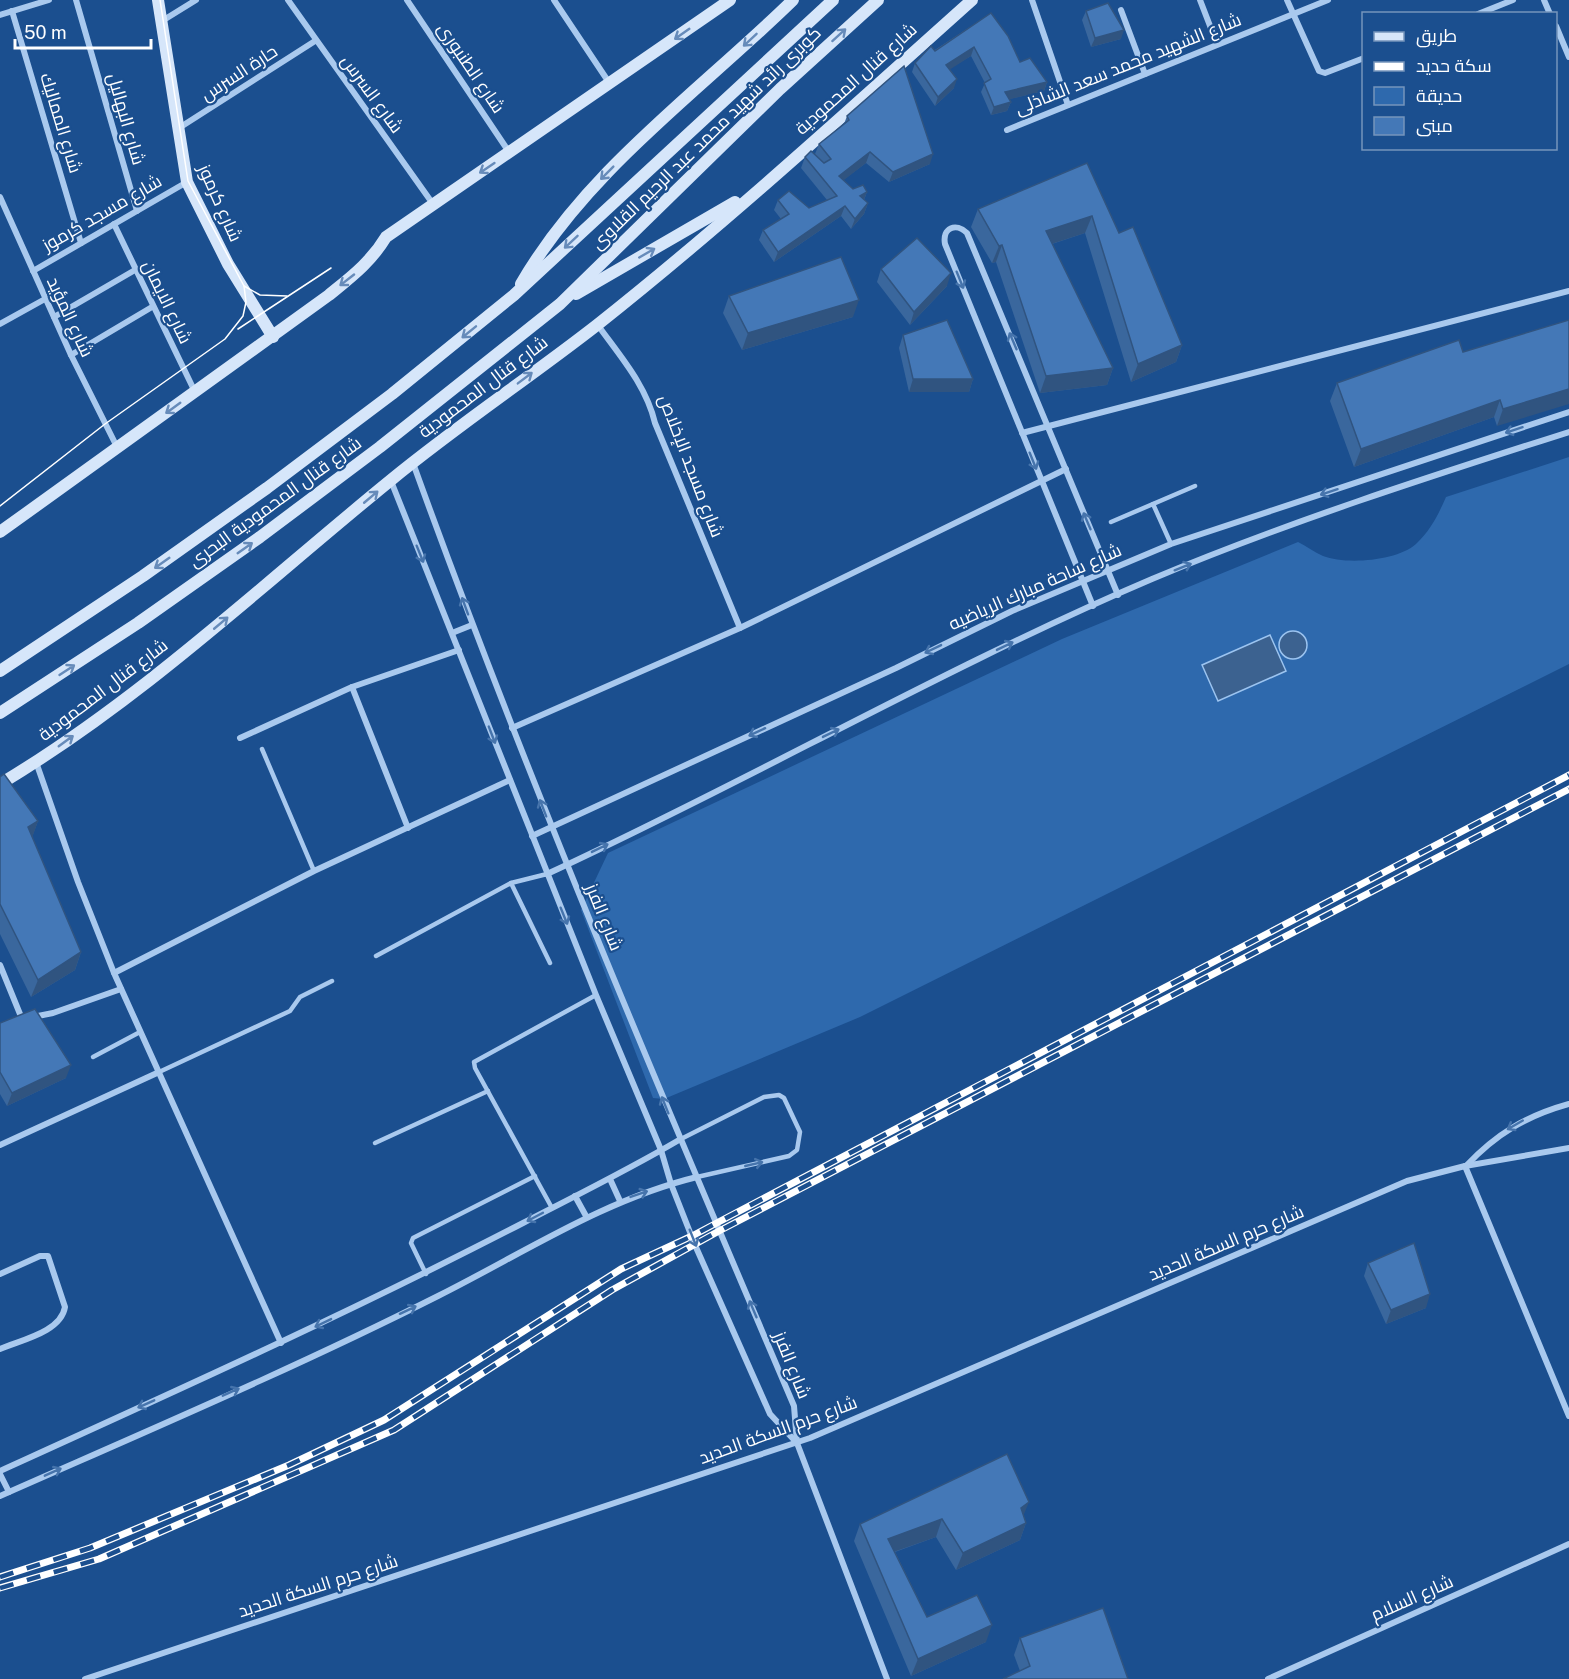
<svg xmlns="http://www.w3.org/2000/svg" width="1569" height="1679" viewBox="0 0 1569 1679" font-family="'Public Sans',Cairo,sans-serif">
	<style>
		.green { fill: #2e69ad }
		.water { fill: #3c6290; stroke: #9cc4f0; stroke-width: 1.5 }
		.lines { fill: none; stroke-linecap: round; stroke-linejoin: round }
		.lane { stroke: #a9c9ee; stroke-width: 4.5 }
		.street { stroke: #a9c9ee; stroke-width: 6 }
		.secondary { stroke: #d6e6fa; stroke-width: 12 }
		.tram { stroke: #fff; stroke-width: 1.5 }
		.rail-casing { stroke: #fff; stroke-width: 7 }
		.rail { stroke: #1b4f8f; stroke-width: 4.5; stroke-dasharray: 14; stroke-linecap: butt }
		.wall { fill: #3a679d }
		.shaded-wall { fill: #305480 }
		.building { fill: #4478b7; stroke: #305480; stroke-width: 1.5 }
		.oneway { stroke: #668bba }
		.oneway2 { stroke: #4674ac }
		.labels { text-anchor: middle; stroke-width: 4.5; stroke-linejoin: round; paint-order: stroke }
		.street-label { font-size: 18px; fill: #fff; stroke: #1b4f8f }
	</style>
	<rect width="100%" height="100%" fill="#1b4f8f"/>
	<path class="green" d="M1569,457v207l-709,353 -196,82 -11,-1 -72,-188 27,-57 454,-214 236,-97c8,4 16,10 25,14 23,9 74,5 93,-12 15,-14 22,-29 30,-47z"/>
	<g class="water">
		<circle cx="1293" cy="645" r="14"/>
		<polygon points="1270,635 1286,671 1218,701 1202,665"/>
	</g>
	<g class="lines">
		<g class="lane">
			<polyline points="1153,504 1171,544"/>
			<polyline points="1111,522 1195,486"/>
			<polyline points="262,749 314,871"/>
			<polyline points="511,883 550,963"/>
			<polyline points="376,956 511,883 547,874"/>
			<polyline points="93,1057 140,1032"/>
			<polyline points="157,1073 290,1011 300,997 332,981"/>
			<polyline points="679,1140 764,1097 779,1095 784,1098 800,1132 797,1150 789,1156 697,1177"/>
			<polyline points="375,1143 488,1091"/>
			<polyline points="552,1208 475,1068 474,1062 596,995"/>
			<polyline points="426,1274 411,1243 413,1238 535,1176"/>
		</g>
		<g class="street">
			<polyline points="76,0 137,211"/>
			<polyline points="288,0 433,204"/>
			<polyline points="407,0 509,152"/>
			<polyline points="554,0 610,84"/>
			<polyline points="1032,0 1068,105"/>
			<polyline points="1200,0 1217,44"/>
			<polyline points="1287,0 1319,71 1325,73 1364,58"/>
			<polyline points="1544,0 1550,14"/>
			<polyline points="1121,10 1145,74"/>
			<polyline points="12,11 81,243"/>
			<polyline points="1478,14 1513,0"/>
			<polyline points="0,15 49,0"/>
			<polyline points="162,21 196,0"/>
			<polyline points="1556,26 1569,57"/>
			<polyline points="179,128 315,41"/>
			<polyline points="1007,130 1328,0"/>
			<polyline points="0,197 71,355 117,447"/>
			<polyline points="114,224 195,392"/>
			<polyline points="33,271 187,182"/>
			<polyline points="54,317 135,270"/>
			<polyline points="0,324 45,299"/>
			<path d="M597,324c23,32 49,61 58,99l85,205"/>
			<polyline points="71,355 152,307"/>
			<polyline points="1022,433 1569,291"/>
			<path d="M413,463c115,319 248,631 381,943l3,37 90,236"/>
			<polyline points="391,481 596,995 661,1150 671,1184 695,1245 770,1414 796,1442"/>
			<path d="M1093,606l-148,-362c-3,-16 11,-22 22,-11l151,362"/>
			<polyline points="452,633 472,625"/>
			<polyline points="352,687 408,828"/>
			<polyline points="512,728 740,628 1066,469"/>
			<polyline points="240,738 352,687 459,650"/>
			<polyline points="36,762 78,882 114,973 281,1343"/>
			<polyline points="532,836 896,668 1012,611 1171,544 1569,412"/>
			<path d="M547,874c204,-94 398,-207 605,-295 136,-57 276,-102 417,-147"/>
			<polyline points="0,965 22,1019"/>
			<polyline points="114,973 314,871 510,780"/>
			<polyline points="33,1017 53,1013 121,989"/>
			<polyline points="0,1145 157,1073"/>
			<polyline points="1465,1166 1569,1416"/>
			<path d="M1466,1166c30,-32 60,-50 103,-62"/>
			<polyline points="610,1179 620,1201"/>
			<polyline points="575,1196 586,1216"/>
			<path d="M0,1274l40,-18h8l17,51c-4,25 -44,33 -65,42"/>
			<path d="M0,1471c176,-80 351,-159 523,-248 52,-27 105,-53 156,-83"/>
			<polyline points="0,1474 9,1492"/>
			<path d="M0,1496c147,-65 295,-128 438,-200 86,-43 165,-96 259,-119"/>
			<polyline points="85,1679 810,1438 1407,1181 1465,1166 1569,1148"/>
			<polyline points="1268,1679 1569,1544"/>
		</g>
		<g class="secondary">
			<polyline points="158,0 187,182 228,264 273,337"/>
			<path d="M521,284c66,-114 179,-193 272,-284"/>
			<polyline points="576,294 735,202"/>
			<path d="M0,532l329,-237c22,-18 42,-33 57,-58l344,-237"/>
			<polyline points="0,671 143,576 267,488 392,394 514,295 833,0"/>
			<polyline points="0,713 138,623 260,537 380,447 560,304 780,89 878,0"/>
			<path d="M0,784c142,-85 263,-200 391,-304 67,-55 138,-102 206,-155 130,-103 252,-215 375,-325"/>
		</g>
		<g class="tram">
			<polyline points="244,286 260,295 287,296"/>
			<polyline points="238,329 331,268"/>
			<polyline points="0,506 105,424 225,339 243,316 246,302 244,286 188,181 160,0"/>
		</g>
		<defs>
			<g id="rail">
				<polyline points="0,1577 90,1548 289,1465 384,1420 621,1269 692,1236 1569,775"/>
				<polyline points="0,1588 99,1559 394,1430 612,1290 719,1231 1569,789"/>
			</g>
		</defs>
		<use href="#rail" class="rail-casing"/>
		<use href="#rail" class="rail"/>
	</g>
	<g class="wall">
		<polygon points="1086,11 1121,39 1091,47 1082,20"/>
		<polygon points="991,13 1020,62 1047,82 1044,91 1009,99 1011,102 1007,111 991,115 981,92 985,83 971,56 949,69 954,88 935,106 912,72 915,63"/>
		<polygon points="847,116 930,164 889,182 866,163 843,180 853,189 867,192 864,200 868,203 864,214 851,229 841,216 774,262 759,240 763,230 781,219 774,210 778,200 809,208 827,200 801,168 805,157 815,154 819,144 844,124"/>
		<polygon points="1087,163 1119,233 1182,345 1176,362 1131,382 1085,233 1052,244 1113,368 1107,385 1040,393 996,262 992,263 971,227 978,209"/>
		<polygon points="881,269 947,286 910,325 877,282"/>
		<polygon points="729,296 853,317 742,350 723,313"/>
		<polygon points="1569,320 1497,426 1494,417 1354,467 1330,401 1337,383 1463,352"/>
		<polygon points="903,335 973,379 969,392 909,392 899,348"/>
		<polygon points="0,777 38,821 32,837 81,952 75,970 31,997 0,934"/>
		<polygon points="0,1023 66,1078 7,1106 0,1094"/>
		<polygon points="1368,1263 1426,1308 1386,1324 1364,1276"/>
		<polygon points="1023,1516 1026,1523 1020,1540 956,1570 936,1537 895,1552 927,1617 986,1642 911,1676 854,1541 860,1524"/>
		<polygon points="1020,1638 1128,1679 1020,1671 1014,1655"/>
	</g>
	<g class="shaded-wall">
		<polygon points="1124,30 1121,39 1091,47 1095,38"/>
		<polygon points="974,47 971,56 943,74 946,65"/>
		<polygon points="957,79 954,88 935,106 938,97"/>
		<polygon points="1047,82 1044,91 1002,101 1005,92"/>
		<polygon points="1011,102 1007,111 991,115 994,107"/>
		<polygon points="870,152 866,163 835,187 839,176"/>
		<polygon points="933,154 930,164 889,182 893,172"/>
		<polygon points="867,192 863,202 860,196"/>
		<polygon points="868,203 864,214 851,229 855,219"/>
		<polygon points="845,206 841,216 774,262 778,252"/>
		<polygon points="1092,216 1085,233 1039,248 1046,231"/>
		<polygon points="1002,245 996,262 992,263 999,246"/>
		<polygon points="951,273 947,286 910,325 914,312"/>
		<polygon points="859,300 853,317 742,350 748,333"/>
		<polygon points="1182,345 1176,362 1131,382 1138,364"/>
		<polygon points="1113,368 1107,385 1040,393 1046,376"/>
		<polygon points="913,379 973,379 969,392 909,392"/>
		<polygon points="1569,389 1569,404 1497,426 1503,409"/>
		<polygon points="1500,400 1494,417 1354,467 1361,449"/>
		<polygon points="38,821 32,838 28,827"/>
		<polygon points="81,952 75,970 31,997 38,980"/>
		<polygon points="71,1065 66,1078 7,1106 12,1093"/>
		<polygon points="1430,1294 1426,1308 1386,1324 1391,1310"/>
		<polygon points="1029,1502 1022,1519 1021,1508"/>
		<polygon points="942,1519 936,1537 882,1556 888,1539"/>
		<polygon points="1026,1523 1020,1540 956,1570 963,1553"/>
		<polygon points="992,1625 986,1642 911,1676 918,1659"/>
	</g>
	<g class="building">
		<polygon points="1108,3 1124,30 1095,38 1086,11"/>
		<polygon points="991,13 1008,36 1020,62 1030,58 1047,82 1005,92 1011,102 994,107 984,83 991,79 974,47 946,65 957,79 938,97 915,63 931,46 935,51"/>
		<polygon points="904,66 933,154 893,172 870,152 839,176 853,189 863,185 867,192 860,196 868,203 855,219 845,206 778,252 763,230 789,214 778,200 789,191 809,208 837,196 805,157 811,151 824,163 831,159 819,144 849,120 847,116"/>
		<polygon points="1087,163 1119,233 1133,227 1182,345 1138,364 1092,216 1046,231 1113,368 1046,376 1002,245 999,246 978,209"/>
		<polygon points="917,238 951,273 914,312 881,269"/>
		<polygon points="841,257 859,300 748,333 729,296"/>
		<polygon points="947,320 973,379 913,379 903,335"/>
		<polygon points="1569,320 1569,389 1503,409 1500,400 1361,449 1337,383 1459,340 1463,352"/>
		<polygon points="4,774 38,821 28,827 81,952 38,980 0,904 0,777"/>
		<polygon points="35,1009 71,1065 12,1093 0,1072 0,1023"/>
		<polygon points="1414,1243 1430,1294 1391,1310 1368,1263"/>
		<polygon points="1007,1454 1029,1502 1021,1508 1026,1523 963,1553 942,1519 888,1539 927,1617 977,1595 992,1625 918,1659 860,1524"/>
		<polygon points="1103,1608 1128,1679 1003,1679 1030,1666 1020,1638"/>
	</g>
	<defs><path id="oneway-shaft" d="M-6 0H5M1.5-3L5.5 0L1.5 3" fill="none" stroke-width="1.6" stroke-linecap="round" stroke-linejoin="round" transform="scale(1.5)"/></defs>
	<g class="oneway">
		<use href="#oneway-shaft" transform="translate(682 34) rotate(145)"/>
		<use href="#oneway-shaft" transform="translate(839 35) rotate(-42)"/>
		<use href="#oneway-shaft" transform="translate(750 40) rotate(137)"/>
		<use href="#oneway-shaft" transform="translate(487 168) rotate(146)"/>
		<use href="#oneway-shaft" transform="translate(607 173) rotate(135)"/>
		<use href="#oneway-shaft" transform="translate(571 242) rotate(137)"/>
		<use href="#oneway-shaft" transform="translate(647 253) rotate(-30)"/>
		<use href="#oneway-shaft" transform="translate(347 280) rotate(142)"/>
		<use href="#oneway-shaft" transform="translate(469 332) rotate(141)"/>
		<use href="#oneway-shaft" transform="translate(525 378) rotate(-37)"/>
		<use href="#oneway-shaft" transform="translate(173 408) rotate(144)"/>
		<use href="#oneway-shaft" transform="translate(371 497) rotate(-40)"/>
		<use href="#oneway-shaft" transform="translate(245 548) rotate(-35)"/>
		<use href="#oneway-shaft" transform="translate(162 563) rotate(145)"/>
		<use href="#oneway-shaft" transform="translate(221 623) rotate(-40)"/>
		<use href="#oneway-shaft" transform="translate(67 670) rotate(-33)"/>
		<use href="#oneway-shaft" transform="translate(66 741) rotate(-36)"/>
	</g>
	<g class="oneway2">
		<use href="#oneway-shaft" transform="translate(960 280) rotate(68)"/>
		<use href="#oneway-shaft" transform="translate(1013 341) rotate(-113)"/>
		<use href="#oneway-shaft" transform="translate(1514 430) rotate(162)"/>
		<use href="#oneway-shaft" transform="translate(1033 461) rotate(68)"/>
		<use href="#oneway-shaft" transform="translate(1329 492) rotate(162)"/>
		<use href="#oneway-shaft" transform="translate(1087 521) rotate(-113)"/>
		<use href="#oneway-shaft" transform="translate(420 554) rotate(68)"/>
		<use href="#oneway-shaft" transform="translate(1183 567) rotate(-22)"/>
		<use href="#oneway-shaft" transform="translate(465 606) rotate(-110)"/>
		<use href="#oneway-shaft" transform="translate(1005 646) rotate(-26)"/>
		<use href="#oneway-shaft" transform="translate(933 649) rotate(154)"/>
		<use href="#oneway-shaft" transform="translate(757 732) rotate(155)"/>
		<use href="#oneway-shaft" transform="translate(831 733) rotate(-26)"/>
		<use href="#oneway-shaft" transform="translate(492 735) rotate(69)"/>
		<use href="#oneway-shaft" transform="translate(543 808) rotate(-111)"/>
		<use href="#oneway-shaft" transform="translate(600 848) rotate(-26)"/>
		<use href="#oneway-shaft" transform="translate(564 916) rotate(68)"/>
		<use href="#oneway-shaft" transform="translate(665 1105) rotate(-112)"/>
		<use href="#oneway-shaft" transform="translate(1515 1125) rotate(150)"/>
		<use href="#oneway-shaft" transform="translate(754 1164) rotate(-13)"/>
		<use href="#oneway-shaft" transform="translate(639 1194) rotate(-19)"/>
		<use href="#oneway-shaft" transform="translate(535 1217) rotate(152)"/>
		<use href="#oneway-shaft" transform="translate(693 1238) rotate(68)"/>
		<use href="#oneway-shaft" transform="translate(753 1309) rotate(-113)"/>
		<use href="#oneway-shaft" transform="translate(408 1310) rotate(-25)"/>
		<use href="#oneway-shaft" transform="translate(323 1323) rotate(154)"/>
		<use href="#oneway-shaft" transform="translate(231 1392) rotate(-24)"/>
		<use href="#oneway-shaft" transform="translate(146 1404) rotate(156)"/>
		<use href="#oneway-shaft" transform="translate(53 1472) rotate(-24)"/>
	</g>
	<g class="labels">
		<g class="street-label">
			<text transform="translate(1128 64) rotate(-22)" y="6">شارع الشهيد محمد سعد الشاذلى</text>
			<text transform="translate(471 68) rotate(56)" y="6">شارع الطنبورى</text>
			<text transform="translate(239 73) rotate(-33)" y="6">حارة السرس</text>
			<text transform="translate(856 79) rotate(-42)" y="6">شارع قنال المحمودية</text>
			<text transform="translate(372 94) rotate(54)" y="6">شارع السرس</text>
			<text transform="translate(126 119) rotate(74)" y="6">شارع البهاليل</text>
			<text transform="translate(61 123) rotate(73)" y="6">شارع المماليك</text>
			<text transform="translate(706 138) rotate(-44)" y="6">كوبرى رائد شهيد محمد عبد الرحيم القلاوى</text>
			<text transform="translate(220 203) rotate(66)" y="6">شارع كرموز</text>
			<text transform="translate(102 213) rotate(-30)" y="6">شارع مسجد كرموز</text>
			<text transform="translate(167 302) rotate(64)" y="6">شارع الايمان</text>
			<text transform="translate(70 317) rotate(65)" y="6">شارع المؤيد</text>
			<text transform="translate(483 387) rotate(-37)" y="6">شارع قنال المحمودية</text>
			<text transform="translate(691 466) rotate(69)" y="6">شارع مسجد الإخلاص</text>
			<text transform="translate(275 502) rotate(-36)" y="6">شارع قنال المحمودية البحرى</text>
			<text transform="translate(1035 587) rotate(-24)" y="6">شارع ساحة مبارك الرياضيه</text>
			<text transform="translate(103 690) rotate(-37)" y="6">شارع قنال المحمودية</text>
			<text transform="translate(604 917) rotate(68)" y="6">شارع الفرز</text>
			<text transform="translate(1226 1243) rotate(-23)" y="6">شارع حرم السكة الحديد</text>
			<text transform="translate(792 1365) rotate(68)" y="6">شارع الفرز</text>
			<text transform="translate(778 1430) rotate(-20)" y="6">شارع حرم السكة الحديد</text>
			<text transform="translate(318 1586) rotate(-18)" y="6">شارع حرم السكة الحديد</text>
			<text transform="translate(1412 1598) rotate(-24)" y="6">شارع السلام</text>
		</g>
	</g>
	<rect x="1362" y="12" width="195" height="138" fill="#1b4f8f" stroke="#7695bc" stroke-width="1.5"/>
	<rect x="1374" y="32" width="30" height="9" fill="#d6e6fa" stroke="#7695bc" stroke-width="1.5"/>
	<text x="1416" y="42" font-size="18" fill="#ffffff">طريق</text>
	<rect x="1374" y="62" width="30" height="9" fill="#ffffff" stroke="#7695bc" stroke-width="1.5"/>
	<text x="1416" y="72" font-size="18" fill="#ffffff">سكة حديد</text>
	<rect x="1374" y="87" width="30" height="18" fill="#2e69ad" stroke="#7695bc" stroke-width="1.5"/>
	<text x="1416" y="102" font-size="18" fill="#ffffff">حديقة</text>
	<rect x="1374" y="117" width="30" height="18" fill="#4478b7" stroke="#7695bc" stroke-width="1.5"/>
	<text x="1416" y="132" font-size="18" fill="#ffffff">مبنى</text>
	<path d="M15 39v9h136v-9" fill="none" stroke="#ffffff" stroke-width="3"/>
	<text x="24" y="39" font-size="18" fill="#ffffff" stroke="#1b4f8f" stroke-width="4.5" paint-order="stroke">50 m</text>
</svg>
